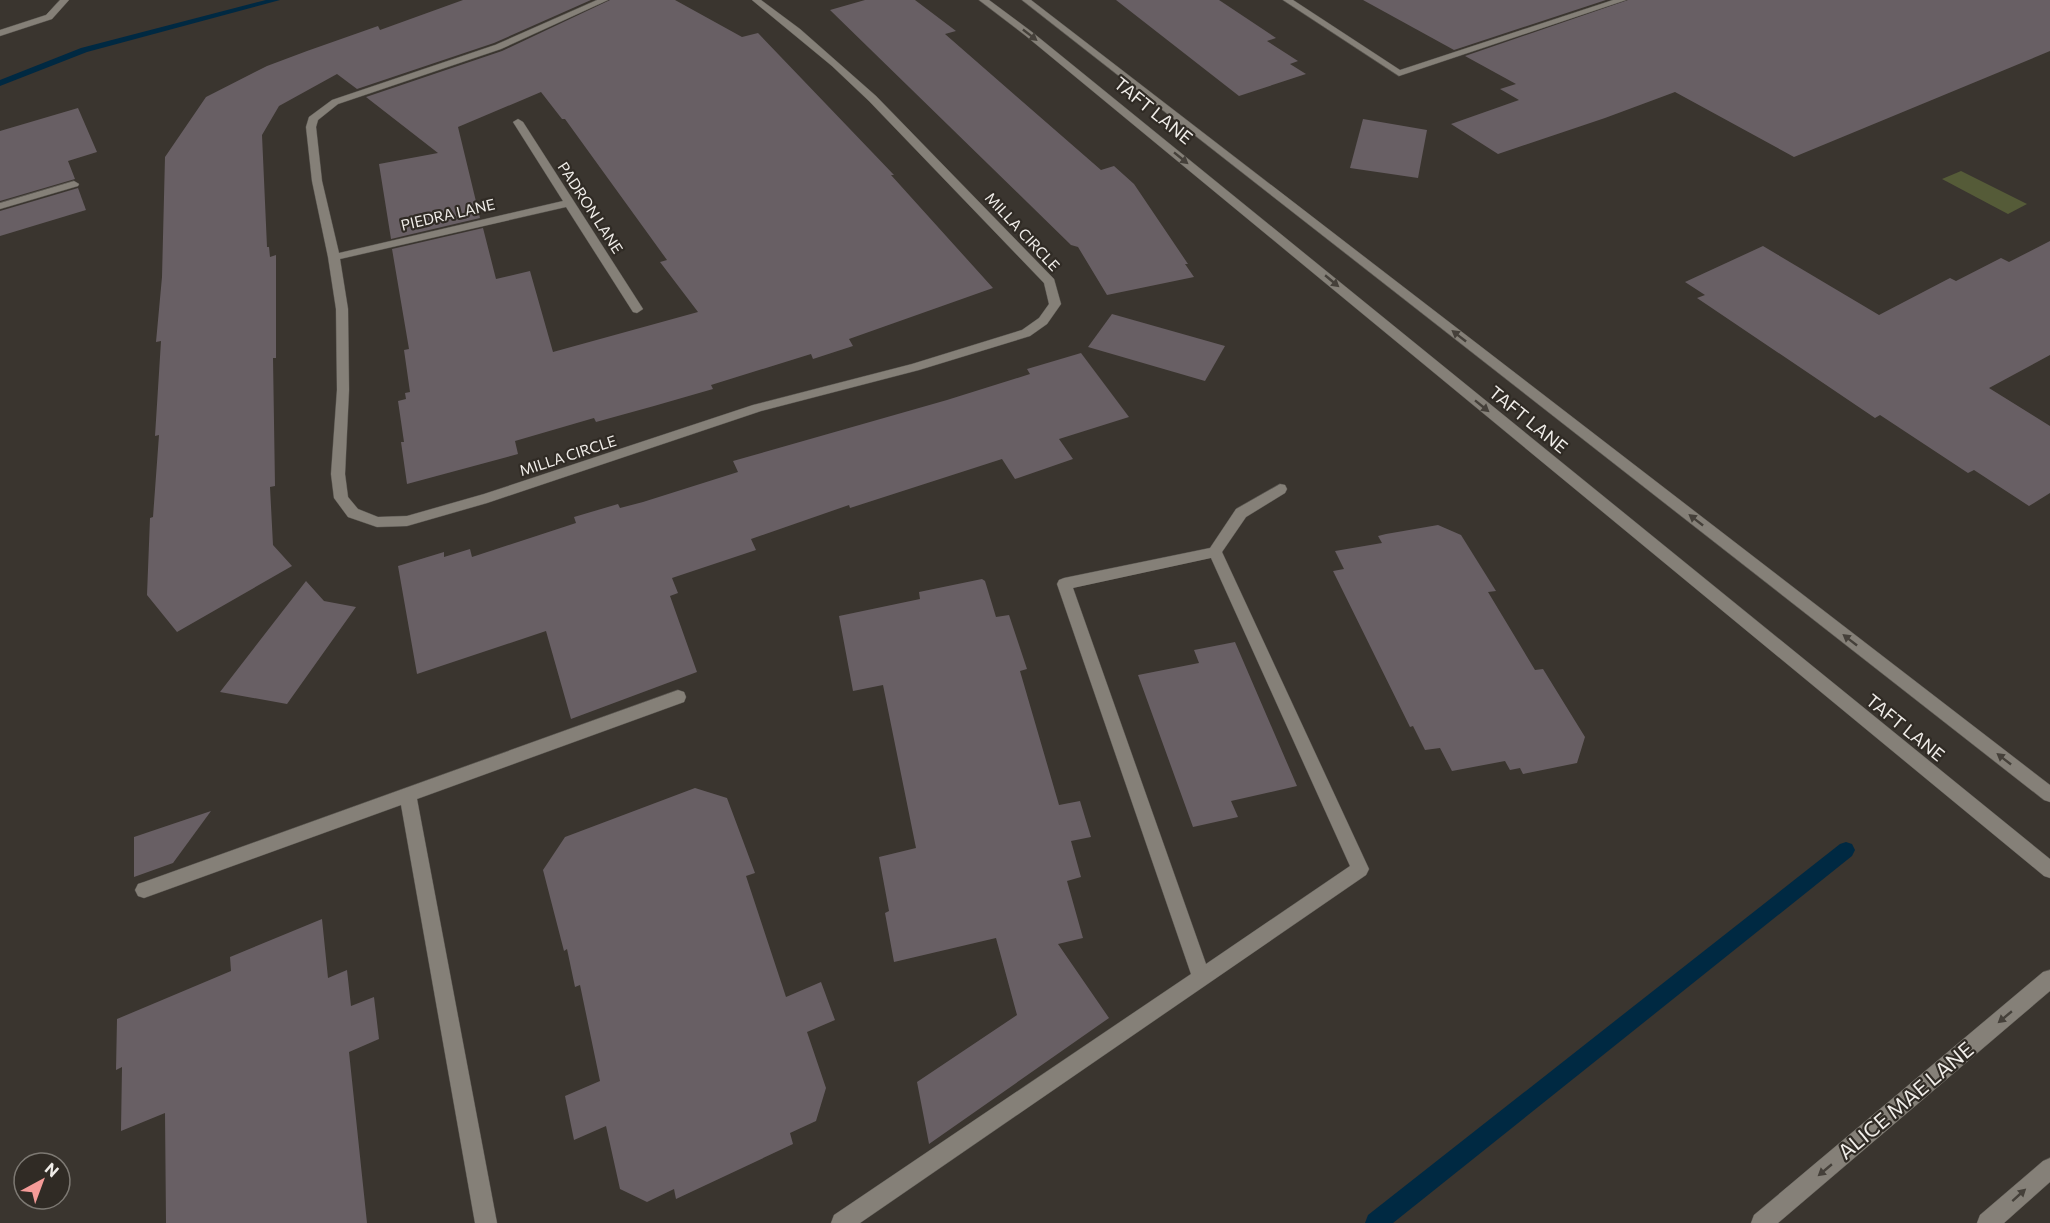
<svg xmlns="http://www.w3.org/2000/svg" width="2050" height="1223" viewBox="0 0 2050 1223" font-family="Commissioner,sans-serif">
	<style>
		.green { fill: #555b38 }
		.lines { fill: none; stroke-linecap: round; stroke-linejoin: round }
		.stream { fill: #002942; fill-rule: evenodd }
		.building { fill: #685f64 }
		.lane-casing { stroke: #57534e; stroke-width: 1 }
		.street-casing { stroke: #57534e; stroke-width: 1 }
		.lane { fill: #858078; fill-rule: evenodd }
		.street { fill: #858078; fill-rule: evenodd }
		.oneway { fill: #45403a }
		.labels { text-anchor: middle; stroke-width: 4.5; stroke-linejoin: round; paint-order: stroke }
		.far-street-label { font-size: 15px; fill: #f0ede9; stroke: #302b25 }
		.street-label { font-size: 18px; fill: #f0ede9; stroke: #302b25 }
		.near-street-label { font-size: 21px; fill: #f0ede9; stroke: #302b25 }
	</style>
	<rect width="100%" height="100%" fill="#3a352f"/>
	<polygon class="green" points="1961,171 2027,204 2008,214 1942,179"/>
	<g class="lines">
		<g class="stream">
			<polygon points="266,0 280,0 87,52 0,86 0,80 81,48"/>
			<polygon points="1846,842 1852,844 1855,850 1852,856 1393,1223 1365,1223 1368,1215 1840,844"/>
		</g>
	</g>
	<g class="building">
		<polygon points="463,0 591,0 494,43 357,89 337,74 279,106 262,135 267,247 269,247 270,257 276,255 276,358 273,358 275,486 270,487 273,545 292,566 177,632 147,595 150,518 153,517 159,435 155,436 161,341 156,342 162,277 165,157 206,97 267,66 307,51 378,26 380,30"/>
		<polygon points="610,0 675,0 742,37 758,33 894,175 891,175 993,288 849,339 853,346 813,359 811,354 711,385 713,389 654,406 596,422 594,418 515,441 518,454 407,484 401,442 404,442 398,401 406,399 405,393 410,392 404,350 409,349 392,249 483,228 496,279 530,271 553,352 698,312 660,262 667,260 565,119 562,119 541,92 458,127 480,218 391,239 379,164 438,153 366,97 502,51"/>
		<polygon points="865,0 915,0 956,31 945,34 1101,170 1114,166 1134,184 1188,264 1185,264 1194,277 1107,295 1078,247 1071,245 830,10"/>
		<polygon points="1116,0 1219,0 1276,38 1267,41 1298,61 1290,64 1306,74 1239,96"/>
		<polygon points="1363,0 1606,0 1454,50"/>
		<polygon points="1628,0 2050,0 2050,51 1794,157 1675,92 1605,118 1498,154 1451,124 1519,100 1500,89 1516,84 1465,56"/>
		<polygon points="78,108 97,152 68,161 75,179 0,201 0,131"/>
		<polygon points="1363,119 1427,130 1418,178 1350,168"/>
		<polygon points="78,188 86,210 0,236 0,211"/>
		<polygon points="2050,241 2050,355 1989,388 2050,426 2050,493 2029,506 1974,470 1968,473 1880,415 1875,418 1697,298 1705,295 1685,282 1763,246 1879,315 1950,278 1956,281 2001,258 2009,262"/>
		<polygon points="1112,314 1225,346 1205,381 1088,347"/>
		<polygon points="1081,353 1129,417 1059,439 1073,459 1015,479 1002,459 850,508 849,505 751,539 756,550 672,578 678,593 670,596 697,672 571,719 546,631 417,674 398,566 444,552 444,557 470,549 472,557 576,523 574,517 618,504 620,508 643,502 738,472 733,461 947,400 1030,374 1027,369"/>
		<polygon points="1438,525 1461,535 1496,591 1488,592 1535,670 1543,669 1585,737 1577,763 1523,774 1520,768 1510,770 1505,761 1452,771 1440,748 1425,750 1413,726 1410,727 1333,571 1344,569 1335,551 1382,543 1378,536 1386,534"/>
		<polygon points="982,579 985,581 996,617 1009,615 1027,669 1020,671 1059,805 1080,801 1091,837 1071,841 1081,877 1067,881 1083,938 1058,944 1109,1018 929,1144 917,1082 1017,1015 996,938 894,962 885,913 889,911 879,857 916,848 883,685 853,691 839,616 920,599 919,592"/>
		<polygon points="306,581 324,601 356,607 287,704 220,692"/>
		<polygon points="1235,642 1297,786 1231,801 1238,817 1193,827 1138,675 1199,663 1194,650"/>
		<polygon points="695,788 727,798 755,873 746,876 786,997 821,982 835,1020 807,1032 826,1088 816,1121 790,1133 793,1144 676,1199 674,1189 647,1202 620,1189 606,1126 574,1140 565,1096 600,1081 580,985 575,987 567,949 564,951 543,870 565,837"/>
		<polygon points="211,811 173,863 134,877 134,837"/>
		<polygon points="322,919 328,978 347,970 351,1006 374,997 379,1039 349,1052 367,1223 166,1223 165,1113 121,1131 122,1067 116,1070 117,1019 231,971 230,957"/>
	</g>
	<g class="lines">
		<defs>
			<g id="lane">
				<polygon points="60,0 69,0 52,19 0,36 0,30 46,15"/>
				<polygon points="74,181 79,184 78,186 0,209 0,203"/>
				<path d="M1280,484l5,1 2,4 -2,4 -39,24 -24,35 147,317 -3,6 -506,348h-29l3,-8 357,-241 -134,-390 2,-4 5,-2 146,-30 26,-39zM1211,558l139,308 -144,98 -133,-376z"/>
				<polygon points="678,690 684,692 686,697 684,702 417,799 497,1223 475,1223 401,805 144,898 138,896 135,890 138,884 144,882"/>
				<polygon points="2050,970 2050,991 1778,1223 1751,1223 1754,1215 2043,972"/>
				<polygon points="2050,1158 2050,1182 2004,1223 1977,1223 1980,1215 2043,1161"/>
			</g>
			<g id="street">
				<polygon points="597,0 608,0 501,49 338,104 318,120 316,127 322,181 339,253 563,201 513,122 518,119 523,122 643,309 637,313 633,312 566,207 340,259 348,309 349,390 345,474 348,497 358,509 378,517 407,516 484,494 753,405 912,364 1022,330 1039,318 1049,304 1044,283 869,101 832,66 752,0 761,0 800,29 876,96 1054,279 1061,304 1047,324 1030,336 919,370 761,411 487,503 407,526 377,527 348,517 334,498 331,474 337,390 336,309 328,257 312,181 306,127 309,117 332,100 495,45"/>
				<polygon points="979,0 989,0 1032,32 2050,859 2050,878 2044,876 1026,36"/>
				<polygon points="1022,0 1031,0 2050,785 2050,802 2044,800"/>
				<polygon points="1283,0 1293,0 1400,70 1613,0 1626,0 1399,76"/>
			</g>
		</defs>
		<use href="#lane" class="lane-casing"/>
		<use href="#street" class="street-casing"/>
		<use href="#lane" class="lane"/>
		<use href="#street" class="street"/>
	</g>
	<defs><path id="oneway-solid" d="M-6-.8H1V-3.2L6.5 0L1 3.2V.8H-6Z" transform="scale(1.5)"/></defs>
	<g class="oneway">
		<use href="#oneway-solid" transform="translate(1030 35) rotate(38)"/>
		<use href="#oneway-solid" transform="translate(1181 158) rotate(39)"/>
		<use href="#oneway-solid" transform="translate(1332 281) rotate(40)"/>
		<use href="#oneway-solid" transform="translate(1459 336) rotate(-142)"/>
		<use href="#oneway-solid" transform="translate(1482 406) rotate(39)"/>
		<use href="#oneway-solid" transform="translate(1696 520) rotate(-142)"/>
		<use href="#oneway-solid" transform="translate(1850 640) rotate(-142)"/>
		<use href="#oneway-solid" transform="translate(2004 759) rotate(-142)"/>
		<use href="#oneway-solid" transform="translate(2005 1017) rotate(140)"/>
		<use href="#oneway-solid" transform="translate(1825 1170) rotate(140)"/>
		<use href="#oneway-solid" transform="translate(2019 1195) rotate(-42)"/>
	</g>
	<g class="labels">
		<g class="far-street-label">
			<text transform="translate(590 208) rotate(57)" y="5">PADRON LANE</text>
			<text transform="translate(448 215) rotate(-13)" y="5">PIEDRA LANE</text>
			<text transform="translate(1022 232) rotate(47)" y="5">MILLA CIRCLE</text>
			<text transform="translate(568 456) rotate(-18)" y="5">MILLA CIRCLE</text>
		</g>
		<g class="street-label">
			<text transform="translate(1153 111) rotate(39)" y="6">TAFT LANE</text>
			<text transform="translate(1528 420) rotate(39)" y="6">TAFT LANE</text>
			<text transform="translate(1905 728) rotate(39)" y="6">TAFT LANE</text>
		</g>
		<g class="near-street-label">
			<text transform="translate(1906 1101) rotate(-40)" y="7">ALICE MAE LANE</text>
		</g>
	</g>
	<g transform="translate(42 1181) rotate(41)"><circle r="28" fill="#302b25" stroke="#7d7973" stroke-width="1.5"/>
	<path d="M0-4.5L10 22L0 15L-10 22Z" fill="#f59b98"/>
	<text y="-9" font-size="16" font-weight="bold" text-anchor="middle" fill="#f0ede9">N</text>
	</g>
</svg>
